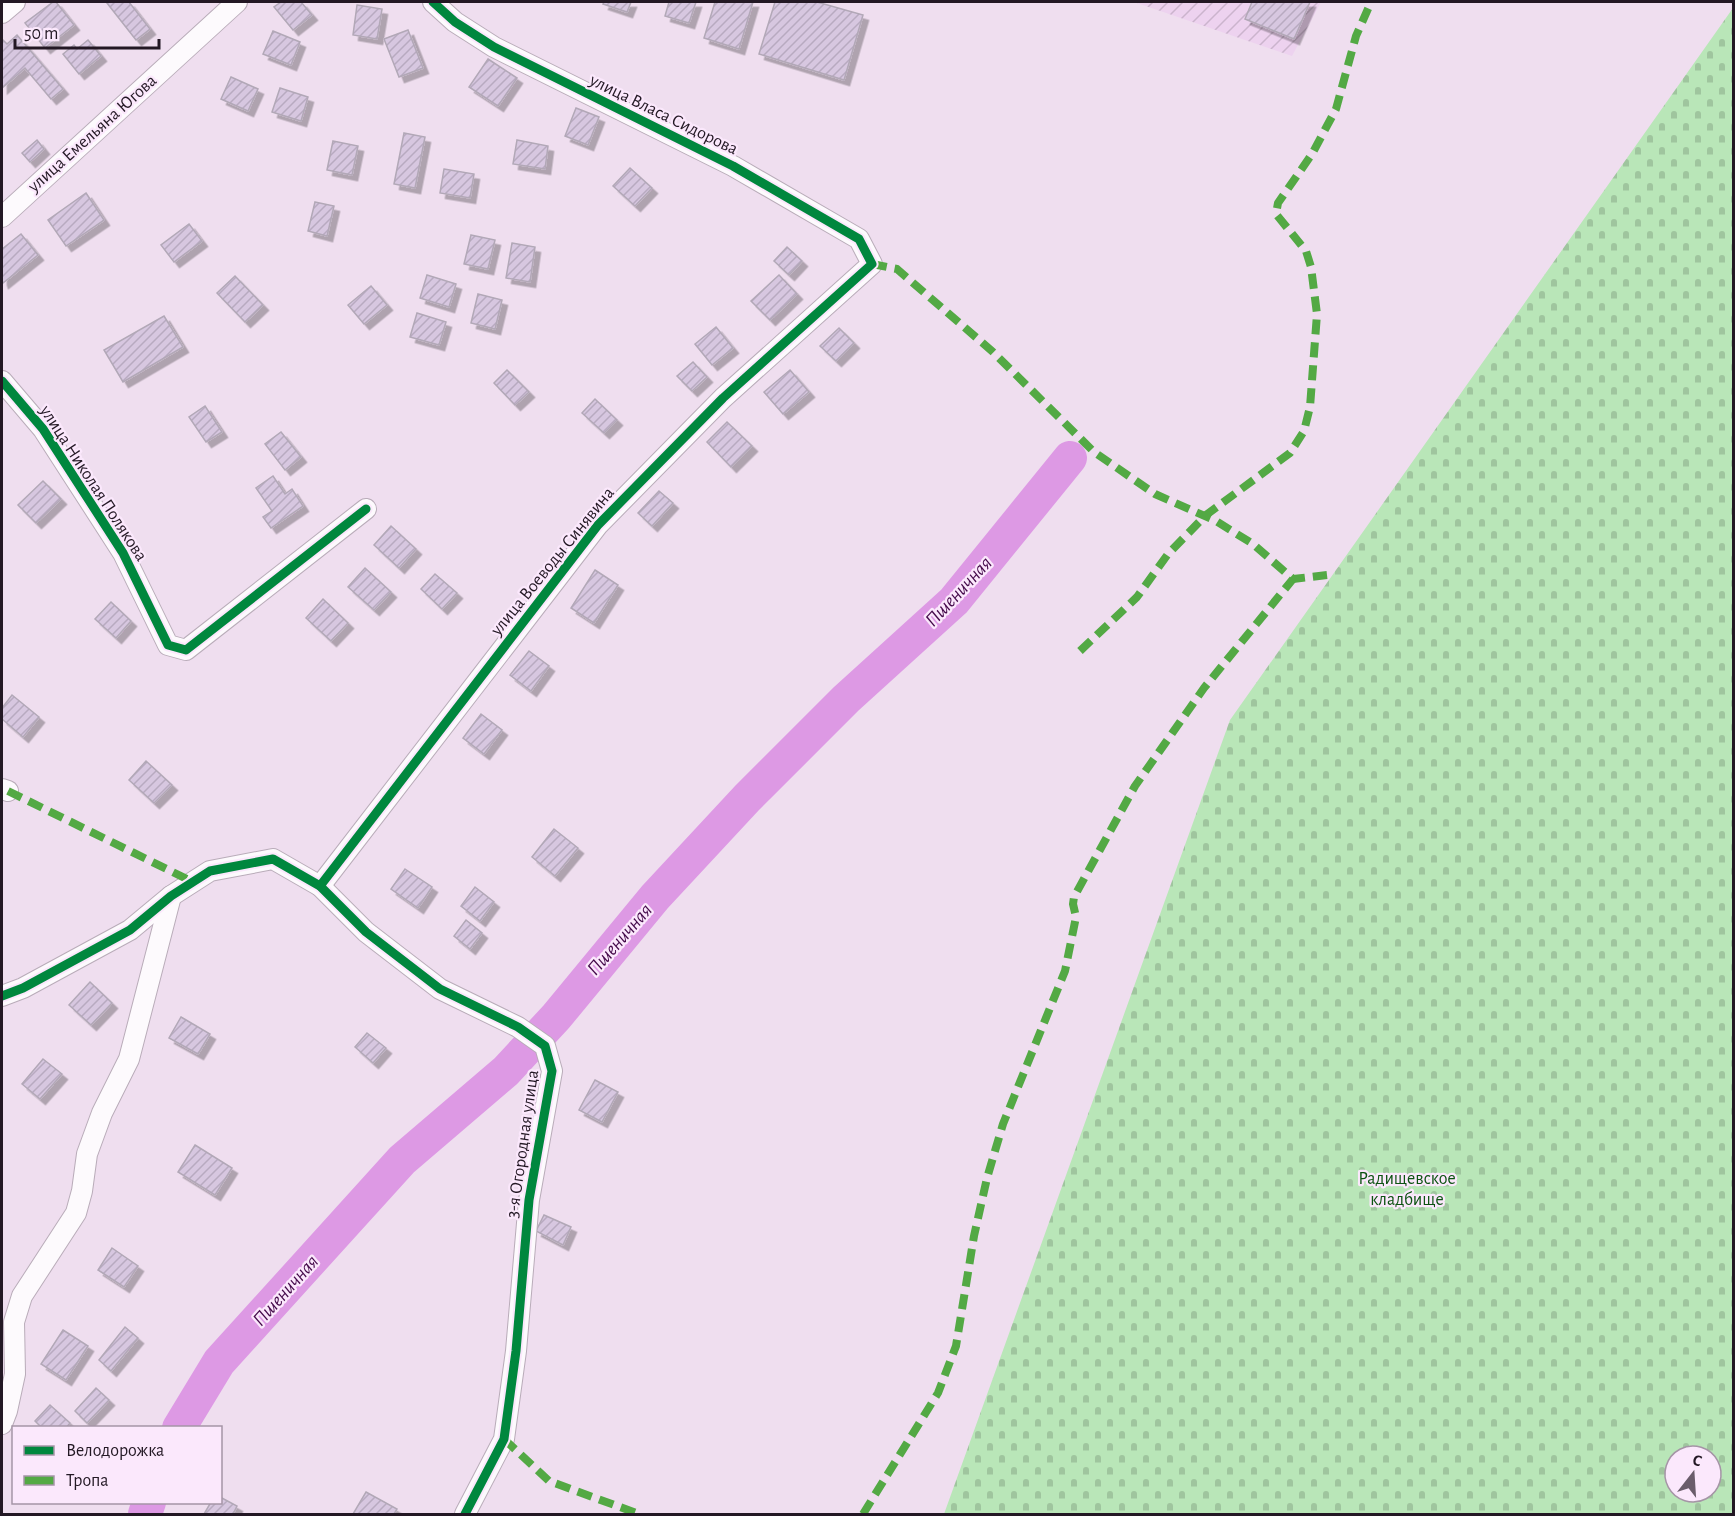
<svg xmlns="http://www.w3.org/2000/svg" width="1735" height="1516" viewBox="0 0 1735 1516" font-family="'Alegreya Sans',sans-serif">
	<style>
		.industrial { fill: url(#industrial-furrows) }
		.cemetery { fill: url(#cemetery-stones); fill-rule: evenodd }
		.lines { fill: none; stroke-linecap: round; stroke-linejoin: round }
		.river { stroke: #dd99e4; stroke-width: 34 }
		.building { fill: url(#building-hatch); stroke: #b2a8b7; stroke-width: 1.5; filter: url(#shadow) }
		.minor-casing { stroke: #b9acb9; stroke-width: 22 }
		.minor { stroke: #fdfafd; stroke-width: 20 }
		.quiet { stroke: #53a944; stroke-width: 8; stroke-dasharray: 15 8; stroke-linecap: butt }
		.cycleway-casing { stroke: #fbe8fc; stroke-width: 13 }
		.cycleway { stroke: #00873e; stroke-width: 9 }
		.labels { text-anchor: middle; stroke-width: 4.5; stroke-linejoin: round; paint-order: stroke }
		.street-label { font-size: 18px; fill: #231824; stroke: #fbe8fc }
		.park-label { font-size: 18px; fill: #0c5311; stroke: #fbe8fc }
		.water-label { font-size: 20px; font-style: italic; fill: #440a4a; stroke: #fbe8fc }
	</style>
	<defs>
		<pattern id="industrial-furrows" width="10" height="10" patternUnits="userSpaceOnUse" patternTransform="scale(1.5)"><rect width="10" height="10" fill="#edd2ef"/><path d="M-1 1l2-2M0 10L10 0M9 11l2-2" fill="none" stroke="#cbb4cd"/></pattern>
		<pattern id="cemetery-stones" width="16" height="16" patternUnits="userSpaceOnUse" patternTransform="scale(1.5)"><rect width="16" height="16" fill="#b9e6b8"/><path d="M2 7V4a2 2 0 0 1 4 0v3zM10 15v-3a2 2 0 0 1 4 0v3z" fill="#9fc59e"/></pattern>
		<pattern id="building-hatch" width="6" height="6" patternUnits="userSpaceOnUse" patternTransform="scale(1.5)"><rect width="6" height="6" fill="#d7c7e0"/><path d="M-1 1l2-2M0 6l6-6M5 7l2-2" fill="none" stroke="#b8aac0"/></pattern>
		<filter id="shadow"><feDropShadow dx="5.5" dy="5.5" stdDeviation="0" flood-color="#0004"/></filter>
	</defs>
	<rect width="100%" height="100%" fill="#efdeef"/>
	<polygon class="industrial" points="1134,2 1321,2 1292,56"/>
	<path class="cemetery" d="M1733,8v1506h-789l286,-794zM1675,1456h36v36h-36z"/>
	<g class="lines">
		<g class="river">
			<polyline points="179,1428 219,1362 402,1160 506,1071 556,1017 655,897 747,798 846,699 954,601 1070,458"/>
			<polyline points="145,1514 149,1502"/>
		</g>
	</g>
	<g class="building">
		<polygon points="53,2 56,2 74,25 45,48 25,23"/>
		<polygon points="110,2 129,2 150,29 136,40 107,3"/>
		<polygon points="281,2 301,2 312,15 293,30 274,7"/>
		<polygon points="604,2 631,2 627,12 603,4"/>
		<polygon points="669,2 696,2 689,23 665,16"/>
		<polygon points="715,2 753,2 739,49 704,38"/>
		<polygon points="775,2 817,2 863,15 844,80 759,54"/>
		<polygon points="1252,2 1310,2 1294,39 1245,19"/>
		<polygon points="357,5 382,9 377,39 353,35"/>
		<polygon points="408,30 423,68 399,77 384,39"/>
		<polygon points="273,31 300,42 291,65 263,54"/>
		<polygon points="17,35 63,89 51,99 25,68 2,88 2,39 7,44"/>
		<polygon points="88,40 101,56 79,74 63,54 74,45 77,49"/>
		<polygon points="488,59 517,78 498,106 469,87"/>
		<polygon points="231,77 258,89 248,111 221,99"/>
		<polygon points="280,88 308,97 301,121 272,112"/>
		<polygon points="576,108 599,117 588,145 565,136"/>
		<polygon points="404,133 425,137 415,188 394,184"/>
		<polygon points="37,140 44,149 30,162 22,153"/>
		<polygon points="517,140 548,146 545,169 513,164"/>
		<polygon points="333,141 358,146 352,175 327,170"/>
		<polygon points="630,168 652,188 635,206 613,186"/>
		<polygon points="444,169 474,174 470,198 440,193"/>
		<polygon points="86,193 104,220 66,246 48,220"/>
		<polygon points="315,202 334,206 327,236 308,231"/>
		<polygon points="189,224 202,241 174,262 161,245"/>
		<polygon points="21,234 38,255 3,283 2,280 2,249"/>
		<polygon points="471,235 495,240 488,269 464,264"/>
		<polygon points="512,243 535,247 530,282 506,278"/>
		<polygon points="787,247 802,261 789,275 774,261"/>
		<polygon points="427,275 456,284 449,307 420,298"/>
		<polygon points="779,275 797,294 770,320 751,301"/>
		<polygon points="235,276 263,305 245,322 217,293"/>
		<polygon points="371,286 387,305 364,324 348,305"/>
		<polygon points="478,294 502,300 495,329 471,323"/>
		<polygon points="417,313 446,322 439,345 410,337"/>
		<polygon points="164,316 183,347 123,382 104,350"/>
		<polygon points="716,327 733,348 712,365 695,344"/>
		<polygon points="839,328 854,343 836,361 820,346"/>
		<polygon points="693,362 707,377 692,391 677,376"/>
		<polygon points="507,370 529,392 515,405 494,383"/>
		<polygon points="790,370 809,392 783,414 764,392"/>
		<polygon points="595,399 617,420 604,433 582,413"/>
		<polygon points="205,406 222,432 206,442 189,417"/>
		<polygon points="727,422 752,446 731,467 707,442"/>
		<polygon points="281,432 301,457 285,470 265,444"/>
		<polygon points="273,476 285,494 292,489 303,506 271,528 263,517 272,511 256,488"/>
		<polygon points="43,481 61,499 36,523 18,505"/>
		<polygon points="659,491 673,503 652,526 638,513"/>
		<polygon points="391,526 416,549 399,568 374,545"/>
		<polygon points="365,568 391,592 374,610 348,587"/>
		<polygon points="595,570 618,585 594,623 571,608"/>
		<polygon points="435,574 457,593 442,609 421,589"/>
		<polygon points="323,599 348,623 331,641 306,618"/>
		<polygon points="111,602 131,621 116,638 95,619"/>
		<polygon points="529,651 549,666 531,691 510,675"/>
		<polygon points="12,695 39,717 23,737 2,719 2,708"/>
		<polygon points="481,714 502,730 484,754 463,738"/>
		<polygon points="146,761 172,785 154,803 129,780"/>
		<polygon points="554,829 578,848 555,876 532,857"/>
		<polygon points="405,869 432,887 418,908 391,889"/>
		<polygon points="475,887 494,902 480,921 461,906"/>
		<polygon points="466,920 482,933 470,949 454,936"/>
		<polygon points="90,982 112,1003 91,1025 69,1005"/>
		<polygon points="181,1017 210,1034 198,1054 169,1038"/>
		<polygon points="367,1033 386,1048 373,1063 355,1047"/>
		<polygon points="43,1059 62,1074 40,1099 22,1084"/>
		<polygon points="595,1080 618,1092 602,1122 579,1110"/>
		<polygon points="195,1145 232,1168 215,1195 178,1172"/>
		<polygon points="544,1215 571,1227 563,1245 536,1231"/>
		<polygon points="112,1248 138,1266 124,1287 98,1270"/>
		<polygon points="125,1327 138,1338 111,1371 99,1360"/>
		<polygon points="63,1330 88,1346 66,1380 41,1364"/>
		<polygon points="96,1388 109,1400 87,1423 75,1411"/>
		<polygon points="50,1405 70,1423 66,1428 42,1428 35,1421"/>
		<polygon points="366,1492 397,1509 394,1514 353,1514"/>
		<polygon points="220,1497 237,1506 233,1514 204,1514 211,1502 220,1502"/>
	</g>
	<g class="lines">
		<defs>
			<g id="minor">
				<polyline points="2,13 15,2"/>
				<polyline points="2,217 237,2"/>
				<polyline points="2,381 43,429 123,553 168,645 186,650 366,509"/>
				<polyline points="2,789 8,791"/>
				<polyline points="320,886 598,525 723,398 872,264 859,239 733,166 494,47 455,22 433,2"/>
				<polyline points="2,996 23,988 130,930 171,896 210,871 273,859 320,886 366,932 440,989 518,1027 545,1046 552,1071 529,1200 516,1351 504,1439 465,1514"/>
				<polyline points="2,1424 7,1411 15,1374 14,1322 22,1296 76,1213 82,1191 87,1154 102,1113 129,1059 171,896"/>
			</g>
		</defs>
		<use href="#minor" class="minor-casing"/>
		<use href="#minor" class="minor"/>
		<g class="quiet">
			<polyline points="872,264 897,269 993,352 1094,452 1155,494 1216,521 1253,544 1293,579 1327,575"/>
			<polyline points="1080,651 1137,597 1168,554 1206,515 1290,453 1304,431 1310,407 1317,314 1311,267 1306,251 1276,214 1278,203 1312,154 1336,109 1356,36 1371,2"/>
			<polyline points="8,791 193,882"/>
			<polyline points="504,1439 549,1481 639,1514"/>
			<polyline points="863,1514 938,1393 956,1346 974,1236 987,1178 1003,1124 1065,971 1076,917 1073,904 1074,897 1135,786 1204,688 1293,579"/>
		</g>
		<defs>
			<g id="cycleway">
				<polyline points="2,381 43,429 123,553 168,645 186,650 366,509"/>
				<polyline points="320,886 598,525 723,398 872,264 859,239 733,166 494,47 455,22 433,2"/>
				<polyline points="2,996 23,988 130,930 171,896 210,871 273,859 320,886 366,932 440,989 518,1027 545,1046 552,1071 529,1200 516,1351 504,1439 465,1514"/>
			</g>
		</defs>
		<use href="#cycleway" class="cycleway-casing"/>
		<use href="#cycleway" class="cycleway"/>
	</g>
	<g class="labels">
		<g class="street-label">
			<text transform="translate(664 114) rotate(26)" y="6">улица Власа Сидорова</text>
			<text transform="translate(92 133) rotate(-42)" y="6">улица Емельяна Югова</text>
			<text transform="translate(94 483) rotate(57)" y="6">улица Николая Полякова</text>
			<text transform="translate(552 561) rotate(-51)" y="6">улица Воеводы Синявина</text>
			<text transform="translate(522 1144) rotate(-82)" y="6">3-я Огородная улица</text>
		</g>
		<g class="park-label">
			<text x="1407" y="1184">Радищевское<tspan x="1407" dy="21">кладбище</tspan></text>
		</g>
		<g class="water-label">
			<text transform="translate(958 591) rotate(-47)" y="7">Пшеничная</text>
			<text transform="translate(619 939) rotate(-49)" y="7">Пшеничная</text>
			<text transform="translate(285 1290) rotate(-48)" y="7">Пшеничная</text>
		</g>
	</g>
	<rect width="1735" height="1516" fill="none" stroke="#231824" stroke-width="6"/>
	<rect x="12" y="1426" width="210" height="78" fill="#fbe8fc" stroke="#a595a6" stroke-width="1.5"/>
	<rect x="24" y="1446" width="30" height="9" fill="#00873e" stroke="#a595a6" stroke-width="1.5"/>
	<text x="66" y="1456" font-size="18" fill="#231824">Велодорожка</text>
	<rect x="24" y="1476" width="30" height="9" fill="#53a944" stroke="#a595a6" stroke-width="1.5"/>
	<text x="66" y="1486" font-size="18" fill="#231824">Тропа</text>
	<g transform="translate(1693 1474) rotate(17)"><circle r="28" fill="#fbe8fc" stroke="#a595a6" stroke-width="1.5"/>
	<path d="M0-4.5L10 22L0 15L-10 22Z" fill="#6a5d6b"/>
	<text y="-9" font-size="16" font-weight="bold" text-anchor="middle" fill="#231824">С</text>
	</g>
	<path d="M15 39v9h144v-9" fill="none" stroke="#231824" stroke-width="3"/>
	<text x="24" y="39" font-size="18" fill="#231824" stroke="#fbe8fc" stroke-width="4.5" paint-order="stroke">50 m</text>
</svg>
